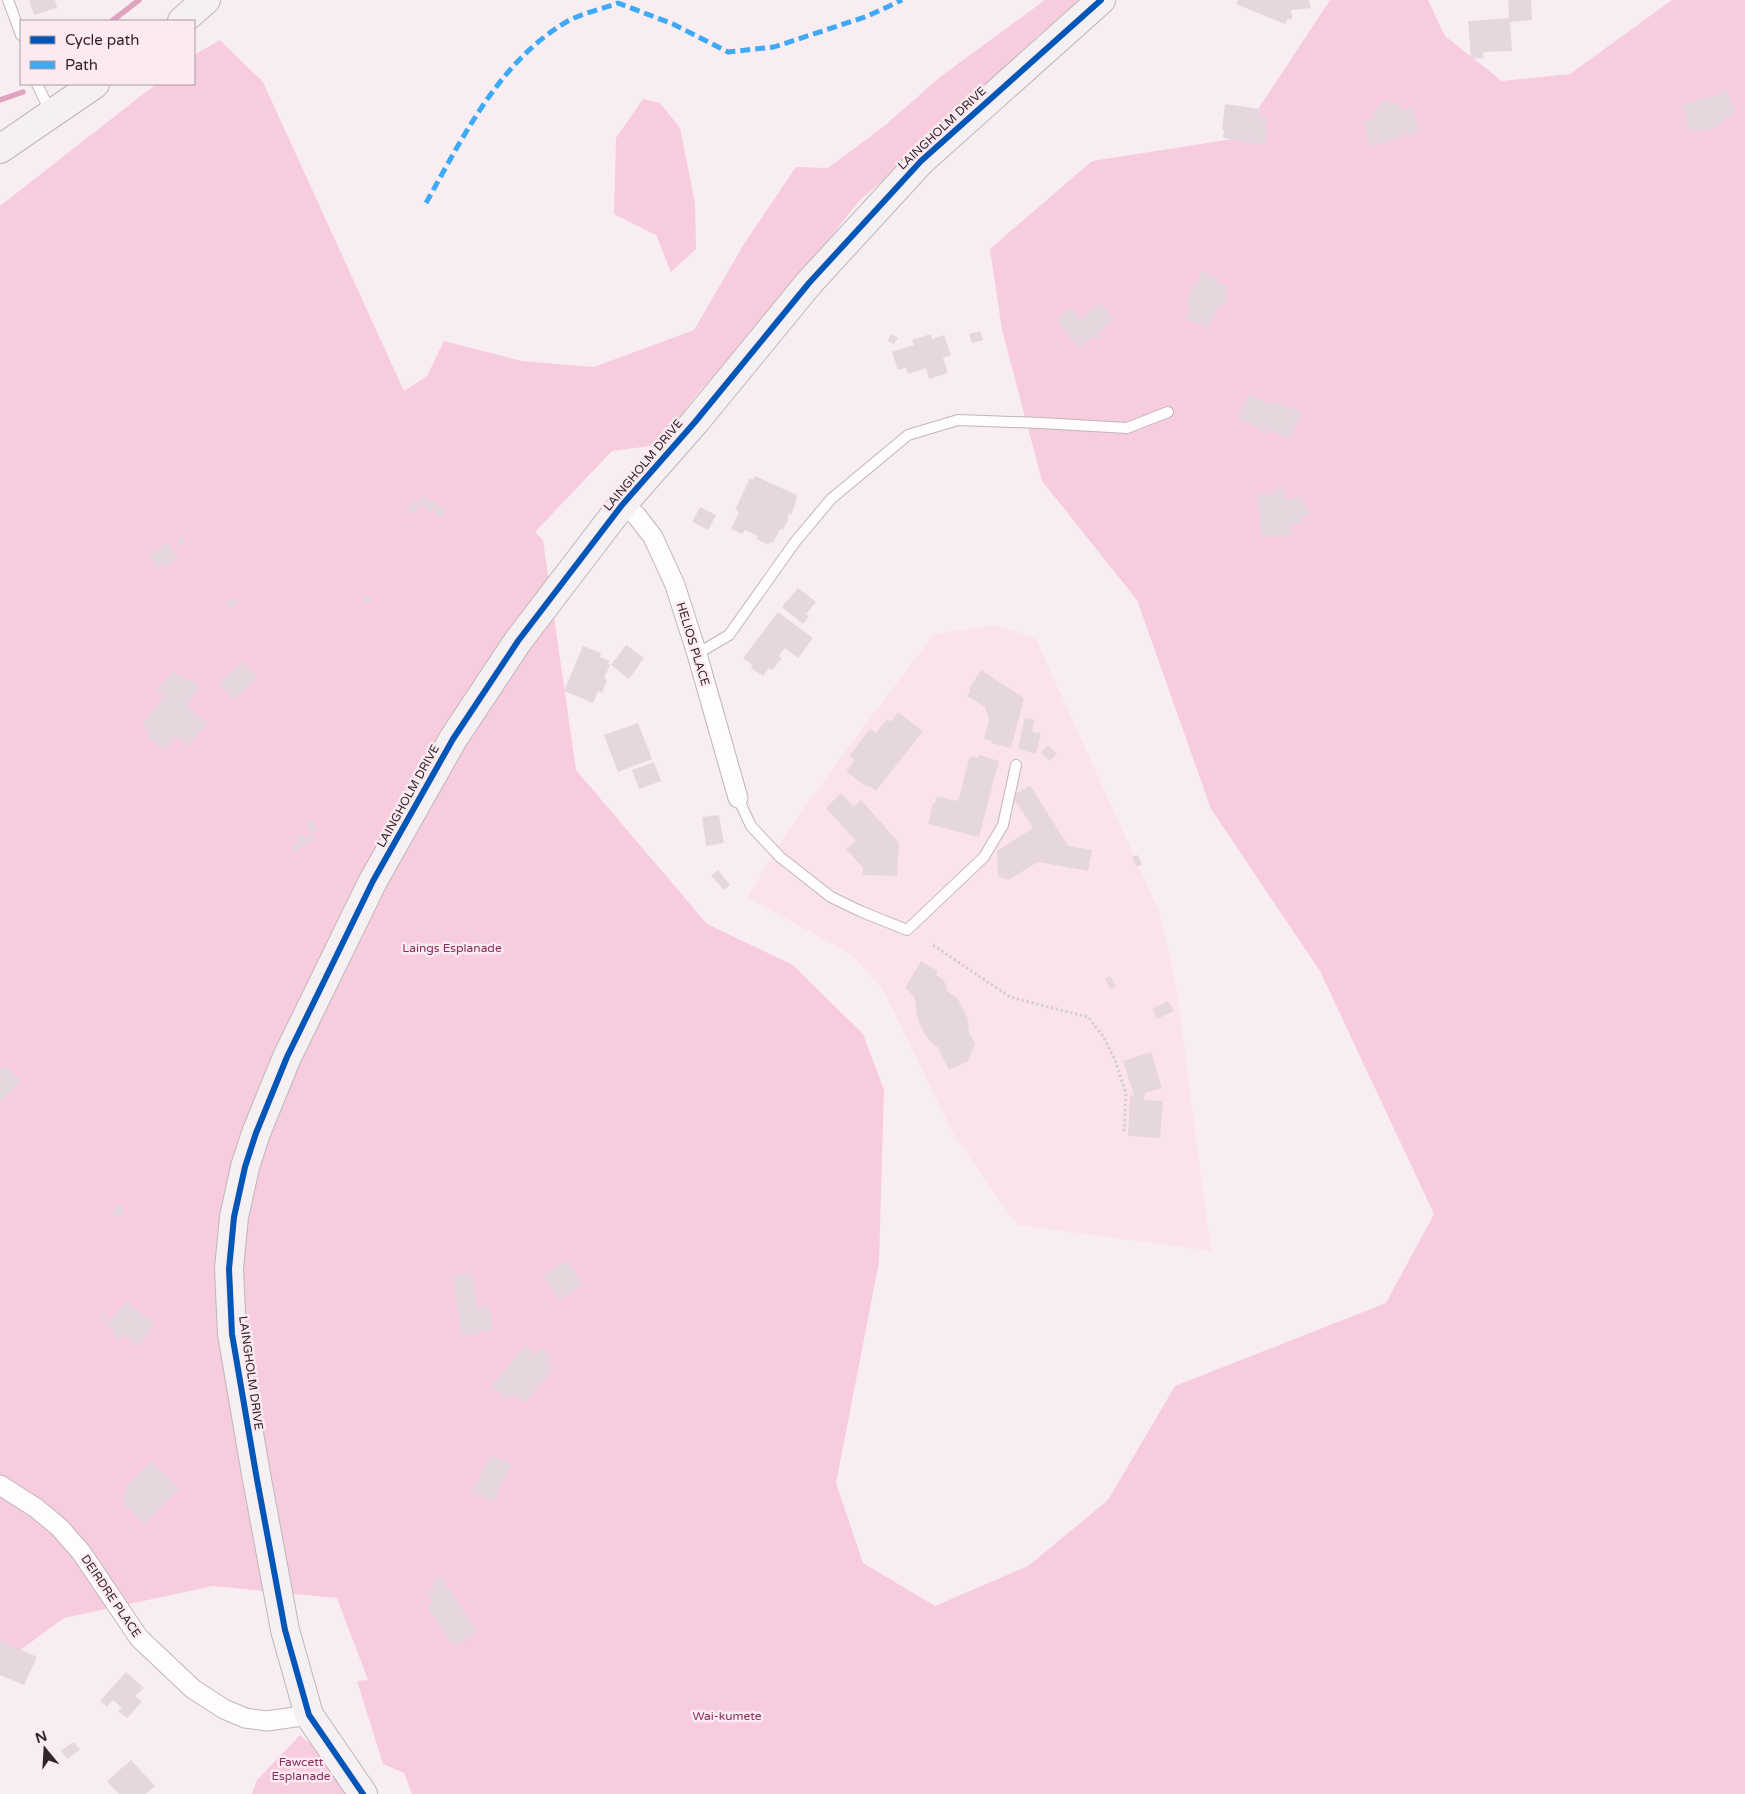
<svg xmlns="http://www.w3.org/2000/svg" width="1745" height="1794" viewBox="0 0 1745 1794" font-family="'Varela Round',sans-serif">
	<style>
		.built { fill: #fbe3ed }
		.green { fill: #f7ccdf }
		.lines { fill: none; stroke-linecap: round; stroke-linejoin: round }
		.stream { stroke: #e0a4bf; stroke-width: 5.5 }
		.building { fill: #e6d7de }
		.lane-casing { stroke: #c0b5ba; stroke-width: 12 }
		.street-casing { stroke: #c0b5ba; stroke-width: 21 }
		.secondary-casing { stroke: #c0b5ba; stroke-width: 30 }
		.path { stroke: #d4cfd2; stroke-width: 3; stroke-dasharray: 2.5 2.5; stroke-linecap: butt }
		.lane { stroke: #fefcfd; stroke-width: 10 }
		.street { stroke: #fefcfd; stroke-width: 19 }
		.secondary { stroke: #f5f0f2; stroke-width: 28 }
		.quiet { stroke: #3fa9f5; stroke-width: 5; stroke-dasharray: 10 5; stroke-linecap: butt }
		.cycleway-casing { stroke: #fbebf1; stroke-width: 9 }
		.cycleway { stroke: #0057b8; stroke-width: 6 }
		.labels { text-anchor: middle; stroke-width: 5; stroke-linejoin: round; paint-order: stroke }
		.street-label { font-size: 12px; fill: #32242a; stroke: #fbebf1 }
		.park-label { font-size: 12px; fill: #8b2c5f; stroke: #fbebf1 }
	</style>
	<rect width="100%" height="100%" fill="#f8eef2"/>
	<polygon class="built" points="998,625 1036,639 1159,911 1176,984 1211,1251 1017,1225 955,1137 882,988 852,955 747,897 789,829 855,738 934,634"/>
	<g class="green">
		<polygon points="1045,0 1080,0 1040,34 932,137 859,201 762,324 699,392 658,445 612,451 535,532 543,540 576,770 707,924 793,965 863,1034 884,1090 879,1262 836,1483 863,1563 935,1606 1028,1566 1108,1500 1175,1386 1386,1303 1434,1214 1320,971 1211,809 1137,600 1042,481 1002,330 990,249 1092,161 1239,138 1330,0 1428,0 1445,36 1502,81 1570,74 1672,0 1745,0 1745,1794 412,1794 404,1773 383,1764 357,1681 368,1680 337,1598 213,1586 64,1618 0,1665 0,206 156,84 194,84 194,55 220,40 263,82 404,391 427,376 444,341 522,361 594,367 694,330 744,244 796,167 828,168 883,127 940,77"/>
		<polygon points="643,99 660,103 680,128 695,203 696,249 671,272 656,235 614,214 616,138"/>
		<polygon points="300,1735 320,1752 348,1794 252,1794 257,1780"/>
	</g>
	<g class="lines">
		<g class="stream">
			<polyline points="112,21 139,0"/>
			<polyline points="0,100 23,92"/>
		</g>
	</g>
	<g class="building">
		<polygon points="29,0 55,0 57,8 34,15"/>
		<polygon points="1238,0 1309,0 1311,8 1291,10 1292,17 1291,20 1288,19 1285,24 1236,4"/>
		<polygon points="1508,0 1531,0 1532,20 1510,22 1512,51 1483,52 1484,58 1471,59 1468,21 1509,18"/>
		<polygon points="1728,91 1735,114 1724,118 1725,123 1717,125 1718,127 1705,131 1705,129 1695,132 1695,130 1689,132 1681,105"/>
		<polygon points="1384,100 1400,105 1401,110 1412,107 1420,131 1370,147 1363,122 1374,119 1373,113"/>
		<polygon points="1225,104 1261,109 1260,115 1267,117 1265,127 1268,128 1265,145 1223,138 1224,130 1222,129"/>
		<polygon points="1201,271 1218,277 1216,283 1228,287 1225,295 1228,296 1224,307 1220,305 1219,310 1216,309 1209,328 1185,320 1190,305 1186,303 1193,284 1196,285"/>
		<polygon points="1100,302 1114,319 1098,333 1102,337 1098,341 1094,336 1079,349 1056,320 1070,308 1080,319"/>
		<polygon points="980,331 983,340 972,343 969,334"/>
		<polygon points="891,334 898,338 894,344 888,341"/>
		<polygon points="931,334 932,339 944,335 951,355 943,358 948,373 929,379 926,368 908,374 906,368 898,370 892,352 914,345 912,340"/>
		<polygon points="1248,394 1272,404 1273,401 1302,412 1291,439 1269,430 1268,434 1257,430 1258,427 1237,419"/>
		<polygon points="755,476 797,495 796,498 797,499 791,515 789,514 787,517 789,518 783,530 780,529 773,543 770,542 769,545 756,539 758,536 745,530 742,534 731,529 739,512 735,510 750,478 753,480"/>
		<polygon points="1284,488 1285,498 1302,497 1303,504 1309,508 1310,516 1302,517 1303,523 1291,525 1292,535 1270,538 1270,536 1261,537 1257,494 1275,492 1275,489"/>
		<polygon points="422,496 447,510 442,518 418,504"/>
		<polygon points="411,501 419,505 415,514 407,510"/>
		<polygon points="700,507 716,515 708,530 692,522"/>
		<polygon points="181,537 185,543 181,546 176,540"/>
		<polygon points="168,542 178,559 165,566 164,564 157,568 149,555"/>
		<polygon points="798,588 816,602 806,614 809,616 803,624 782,607"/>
		<polygon points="367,596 372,599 367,605 362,601"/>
		<polygon points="235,598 237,604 228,608 226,602"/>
		<polygon points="778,612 813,638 798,658 785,648 779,656 782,658 772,670 769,668 763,676 751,668 752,665 743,658"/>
		<polygon points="626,645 644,658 629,679 611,665"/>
		<polygon points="583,646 601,653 600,657 610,661 608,664 610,665 604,678 607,680 602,693 598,691 593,703 564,691"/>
		<polygon points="243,661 258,677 234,700 219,683"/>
		<polygon points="173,670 186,681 189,677 200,687 187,706 208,723 189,746 176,736 165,751 146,735 150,732 141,725 164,697 156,691"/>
		<polygon points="981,670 1024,698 1011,748 991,743 992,741 984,739 989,719 985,707 967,696 971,690 969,689"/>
		<polygon points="898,712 923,731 876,791 868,785 867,787 846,771 855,760 849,756 870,729 876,733 887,719 891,722"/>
		<polygon points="1025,718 1035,720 1032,732 1041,734 1036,754 1018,749"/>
		<polygon points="638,723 652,759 618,772 604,735"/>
		<polygon points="1048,745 1057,754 1049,761 1041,752"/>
		<polygon points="979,755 999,761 979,837 928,824 933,803 935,803 937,796 955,801 959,798 970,756 978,758"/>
		<polygon points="654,762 661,781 639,789 632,770"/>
		<polygon points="1030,785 1068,846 1092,850 1088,871 1038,862 1008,880 998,876 997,851 1033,828 1012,796"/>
		<polygon points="841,793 854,807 861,800 899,843 897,876 863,875 863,868 846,849 856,841 826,808"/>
		<polygon points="719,815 724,843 706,846 702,817"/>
		<polygon points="311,819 318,829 312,833 305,823"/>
		<polygon points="303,834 305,838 313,834 316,839 294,852 291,846 299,842 296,836"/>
		<polygon points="1138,855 1142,865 1136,867 1132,857"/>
		<polygon points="718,870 730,885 724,890 711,876"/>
		<polygon points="921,961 938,971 936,975 943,979 947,987 946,990 958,999 968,1019 969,1032 975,1043 968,1061 949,1070 938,1047 937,1047 927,1038 918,1021 914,996 905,988"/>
		<polygon points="1110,976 1116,986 1110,989 1105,979"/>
		<polygon points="1168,1001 1174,1011 1157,1019 1152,1009"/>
		<polygon points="1151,1052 1162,1088 1145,1093 1144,1100 1163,1101 1160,1138 1128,1136 1130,1095 1134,1096 1123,1061"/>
		<polygon points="4,1065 21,1081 0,1103 0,1069"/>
		<polygon points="114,1205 123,1205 123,1215 113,1215"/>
		<polygon points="567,1260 583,1285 559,1300 543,1275"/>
		<polygon points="472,1272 477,1308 489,1306 493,1330 461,1336 453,1275"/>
		<polygon points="125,1301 155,1324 139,1346 124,1335 120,1340 112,1334 115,1330 99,1318 104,1312 106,1313 103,1317 109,1322"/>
		<polygon points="525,1345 536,1354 541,1348 553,1358 548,1363 554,1367 525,1403 515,1395 512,1398 507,1394 504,1397 491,1387"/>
		<polygon points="490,1455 511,1464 494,1502 472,1492"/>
		<polygon points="150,1461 179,1488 145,1524 123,1504 123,1495 127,1490 125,1488"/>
		<polygon points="437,1577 444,1578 446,1585 478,1631 454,1647 427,1608 433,1603 426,1593 434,1588 432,1583"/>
		<polygon points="0,1640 37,1657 24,1685 0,1675"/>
		<polygon points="126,1672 144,1688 135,1696 142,1702 127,1718 118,1711 122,1708 113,1700 107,1707 100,1701"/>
		<polygon points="74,1742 80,1750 67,1759 61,1750"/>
		<polygon points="131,1760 155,1786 146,1794 119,1794 107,1781"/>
	</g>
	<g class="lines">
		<defs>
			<g id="lane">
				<polyline points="8,0 21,35"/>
				<polyline points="37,84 51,113"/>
				<polyline points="697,654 729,635 795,542 831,499 908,435 958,420 1041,423 1127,428 1168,412"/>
				<polyline points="738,798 751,826 780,857 831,897 860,911 907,930 984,857 1003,825 1016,765"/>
			</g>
			<g id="street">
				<polyline points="622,505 636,515 653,537 675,585 697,654 738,798"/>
				<polyline points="0,1485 36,1508 59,1527 81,1552 139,1638 193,1689 224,1709 245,1718 267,1721 309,1715"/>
			</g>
			<g id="secondary">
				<polyline points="182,21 206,0"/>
				<polyline points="0,149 95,84"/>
				<polyline points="363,1794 309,1715 285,1630 256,1474 232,1334 229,1269 234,1217 245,1167 256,1133 287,1057 373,881 453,739 518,641 622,505 695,422 809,283 921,161 1101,0"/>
			</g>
		</defs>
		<use href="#lane" class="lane-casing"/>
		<use href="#street" class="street-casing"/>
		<use href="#secondary" class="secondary-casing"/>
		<polyline class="path" points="933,945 1010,997 1088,1017 1103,1036 1115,1060 1126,1094 1124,1132"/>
		<use href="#lane" class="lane"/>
		<use href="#street" class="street"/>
		<use href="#secondary" class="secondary"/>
		<path class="quiet" d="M426,203c37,-66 74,-143 142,-182 15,-8 34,-12 50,-18l55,21 55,28 46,-5 94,-31 34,-16"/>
		<defs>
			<polyline id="cycleway" points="363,1794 309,1715 285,1630 256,1474 232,1334 229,1269 234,1217 245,1167 256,1133 287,1057 373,881 453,739 518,641 622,505 695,422 809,283 921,161 1101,0"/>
		</defs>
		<use href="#cycleway" class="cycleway-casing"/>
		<use href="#cycleway" class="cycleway"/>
	</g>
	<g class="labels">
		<g class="street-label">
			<text transform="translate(942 128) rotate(-43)" y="4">LAINGHOLM DRIVE</text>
			<text transform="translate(643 465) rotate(-50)" y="4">LAINGHOLM DRIVE</text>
			<text transform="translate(693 644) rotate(73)" y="4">HELIOS PLACE</text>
			<text transform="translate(408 796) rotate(-61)" y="4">LAINGHOLM DRIVE</text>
			<text transform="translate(251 1373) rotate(82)" y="4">LAINGHOLM DRIVE</text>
			<text transform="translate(111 1596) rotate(56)" y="4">DEIRDRE PLACE</text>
		</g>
		<g class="park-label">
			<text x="452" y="952">Laings Esplanade</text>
			<text x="727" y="1720">Wai-kumete</text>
			<text x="301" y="1766">Fawcett<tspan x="301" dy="14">Esplanade</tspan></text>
		</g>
	</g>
	<rect x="20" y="20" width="175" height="65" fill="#fbebf1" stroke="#ab9ba1"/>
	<rect x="30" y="36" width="25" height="8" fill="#0057b8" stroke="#ab9ba1"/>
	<text x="65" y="45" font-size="15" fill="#32242a">Cycle path</text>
	<rect x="30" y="61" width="25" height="8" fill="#3fa9f5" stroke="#ab9ba1"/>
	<text x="65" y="70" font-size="15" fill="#32242a">Path</text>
	<g transform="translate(45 1749) rotate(342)" stroke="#fbebf1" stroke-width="4" paint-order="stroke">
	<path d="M0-4L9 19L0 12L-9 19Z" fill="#32242a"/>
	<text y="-8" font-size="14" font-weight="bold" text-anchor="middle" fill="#32242a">N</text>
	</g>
</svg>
